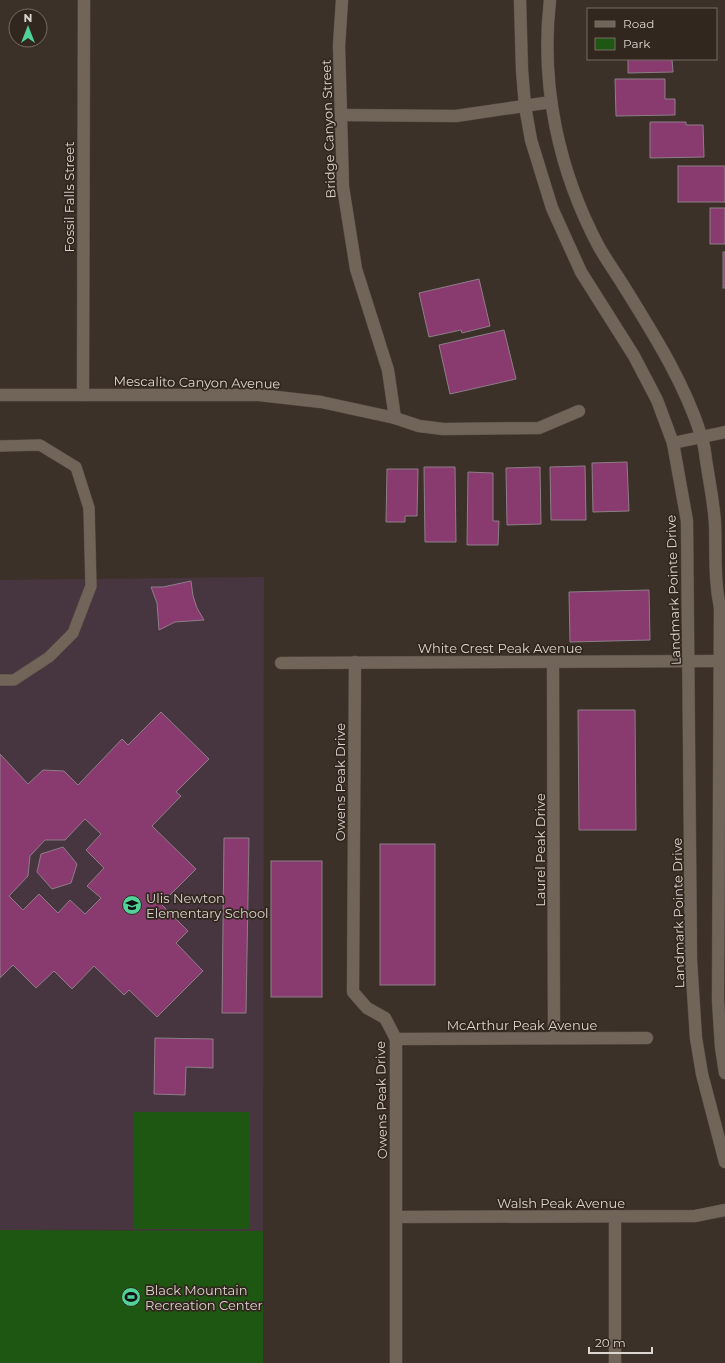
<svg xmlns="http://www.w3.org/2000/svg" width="725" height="1363" viewBox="0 0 725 1363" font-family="Montserrat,sans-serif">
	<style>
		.education { fill: #47353f }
		.green { fill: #1d5711 }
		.building { fill: #893b70; stroke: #8d7e87; fill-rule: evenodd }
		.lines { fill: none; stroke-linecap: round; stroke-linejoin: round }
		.service-casing { stroke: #574e45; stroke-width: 12 }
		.minor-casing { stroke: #574e45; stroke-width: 13 }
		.tertiary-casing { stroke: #574e45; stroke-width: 13 }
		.service { stroke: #71655a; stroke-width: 11 }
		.minor { stroke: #71655a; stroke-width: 12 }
		.tertiary { stroke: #71655a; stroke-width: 12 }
		.labels { text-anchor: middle; stroke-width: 3.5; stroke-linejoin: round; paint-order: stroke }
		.street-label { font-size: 13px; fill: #dcd5cf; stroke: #32271e }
		.poi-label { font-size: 13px; fill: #dcd5cf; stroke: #32271e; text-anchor: start }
	</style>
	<rect width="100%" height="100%" fill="#3c3128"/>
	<polygon class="education" points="264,577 263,1231 0,1230 0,580"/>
	<g class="green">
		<rect x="134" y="1112" width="115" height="117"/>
		<polygon points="0,1230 263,1231 263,1363 0,1363"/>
	</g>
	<g class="building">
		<polygon points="623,59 672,59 673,72 628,73 628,59"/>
		<polygon points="615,79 665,79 665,99 675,99 675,115 616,116"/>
		<polygon points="650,122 686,122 686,125 703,125 704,157 650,158"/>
		<rect x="678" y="166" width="47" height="36"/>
		<rect x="710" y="208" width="15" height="36"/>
		<rect x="723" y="252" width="2" height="36"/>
		<polygon points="479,279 490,326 462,333 461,330 429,337 419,293"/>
		<polygon points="504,330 516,379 450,394 439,345"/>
		<polygon points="627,462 629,511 593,512 592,463"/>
		<polygon points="585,466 586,520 551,520 550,467"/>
		<polygon points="424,467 455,467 456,542 425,542"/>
		<polygon points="540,467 541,524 507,525 506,468"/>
		<polygon points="387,469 418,469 417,516 405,516 405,522 386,522"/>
		<polygon points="468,472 493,473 493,521 499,521 498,545 467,545"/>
		<polygon points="191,581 193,596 197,608 204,620 175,622 159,630 157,603 151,587 163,587"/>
		<polygon points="649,590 650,640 570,642 569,592"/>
		<polygon points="578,710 635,710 636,830 579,830"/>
		<path d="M161,712l48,47 -33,33 5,4 -29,30 44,43 -35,35 27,27 -12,12 27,28 -46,46 -28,-27 -5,5 -30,-29 -22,23 -18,-18 -18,17 -23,-23 -13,13v-224l28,30 15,-14 21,1 14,14 44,-46 6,6zM85,819l16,15 -15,16 18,18 -17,18 14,12 -16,16 -15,-14 -12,13 -19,-19 -16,16 -14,-14 19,-20 2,-20 15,-16h20z"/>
		<polygon points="224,838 249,838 246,1013 222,1013"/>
		<rect x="380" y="844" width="55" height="141"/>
		<polygon points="63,847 77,864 71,883 52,889 37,872 41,854"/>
		<rect x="271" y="861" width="51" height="136"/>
		<polygon points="155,1038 213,1039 213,1068 186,1067 185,1095 154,1094"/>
	</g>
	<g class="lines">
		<defs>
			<polyline id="service" points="0,446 40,445 76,467 89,508 91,586 73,633 49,657 14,680 0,680"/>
			<g id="minor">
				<polyline points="342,0 339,46 343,187 356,269 388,370 395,418"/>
				<polyline points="341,115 456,116 551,102"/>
				<polyline points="0,395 259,395 321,402 395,418 419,426 443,429 539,428 579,411"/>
				<polyline points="83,395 84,0"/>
				<polyline points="673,443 725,432"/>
				<polyline points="355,662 353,992 367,1008 385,1018 396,1039 396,1363"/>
				<polyline points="553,662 554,1038"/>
				<polyline points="281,663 719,661"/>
				<polyline points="396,1039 647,1038"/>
				<polyline points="615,1216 615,1363"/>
				<polyline points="397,1217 695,1216 725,1210"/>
			</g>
			<g id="tertiary">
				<polyline points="520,0 522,70 525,106 531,140 552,208 581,272 634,356 657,400 673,443 687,521 691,960 696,1038 702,1074 725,1162"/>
				<path d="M550,0c-10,86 9,172 49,247 8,14 18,28 26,41 29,47 59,94 76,147 4,10 4,21 6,31 3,20 7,39 8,58 1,29 -1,55 5,84l-2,392 3,47 4,26"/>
			</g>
		</defs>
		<use href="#service" class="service-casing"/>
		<use href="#minor" class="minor-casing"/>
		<use href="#tertiary" class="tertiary-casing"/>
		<use href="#service" class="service"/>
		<use href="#minor" class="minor"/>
		<use href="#tertiary" class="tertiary"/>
	</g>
	<defs>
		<symbol id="school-disc" viewBox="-11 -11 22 22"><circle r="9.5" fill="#4fd399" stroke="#32271e"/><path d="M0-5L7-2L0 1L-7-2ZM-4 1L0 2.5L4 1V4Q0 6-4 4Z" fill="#111"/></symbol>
		<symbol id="stadium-disc" viewBox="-11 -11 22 22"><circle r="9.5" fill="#4fd399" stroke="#32271e"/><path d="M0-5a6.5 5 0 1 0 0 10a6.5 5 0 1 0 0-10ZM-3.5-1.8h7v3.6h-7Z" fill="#111"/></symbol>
	</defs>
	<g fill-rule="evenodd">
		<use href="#school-disc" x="121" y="894" width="22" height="22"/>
		<use href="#stadium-disc" x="120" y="1286" width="22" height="22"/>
	</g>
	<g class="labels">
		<g class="street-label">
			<text transform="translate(328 129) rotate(-92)" y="5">Bridge Canyon Street</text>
			<text transform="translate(69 197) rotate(-90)" y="5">Fossil Falls Street</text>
			<text transform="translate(197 382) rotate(1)" y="5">Mescalito Canyon Avenue</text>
			<text transform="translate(673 590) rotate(-92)" y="5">Landmark Pointe Drive</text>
			<text x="500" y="653">White Crest Peak Avenue</text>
			<text transform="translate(340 782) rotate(-90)" y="5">Owens Peak Drive</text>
			<text transform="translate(540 850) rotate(-90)" y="5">Laurel Peak Drive</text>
			<text transform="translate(678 913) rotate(-91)" y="5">Landmark Pointe Drive</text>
			<text x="522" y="1030">McArthur Peak Avenue</text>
			<text transform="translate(381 1100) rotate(-91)" y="5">Owens Peak Drive</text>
			<text x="561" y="1208">Walsh Peak Avenue</text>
		</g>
		<g class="poi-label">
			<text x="146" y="903">Ulis Newton<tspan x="146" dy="15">Elementary School</tspan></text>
			<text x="145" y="1295">Black Mountain<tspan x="145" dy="15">Recreation Center</tspan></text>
		</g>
	</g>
	<rect x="587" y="8" width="130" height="52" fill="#32271e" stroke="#766d65"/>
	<rect x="595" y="21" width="20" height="6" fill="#71655a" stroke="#766d65"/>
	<text x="623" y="28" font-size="12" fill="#dcd5cf">Road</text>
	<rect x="595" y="38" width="20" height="12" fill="#1d5711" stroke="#766d65"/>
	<text x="623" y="48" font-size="12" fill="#dcd5cf">Park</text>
	<g transform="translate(28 28)"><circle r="19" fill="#32271e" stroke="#766d65"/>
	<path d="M0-3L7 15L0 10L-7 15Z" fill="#4fd399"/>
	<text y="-6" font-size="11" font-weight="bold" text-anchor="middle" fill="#dcd5cf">N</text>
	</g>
	<path d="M589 1347v6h63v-6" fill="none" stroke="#dcd5cf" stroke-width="2"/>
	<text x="595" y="1347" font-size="12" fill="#dcd5cf" stroke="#32271e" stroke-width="3" paint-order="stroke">20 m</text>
</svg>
